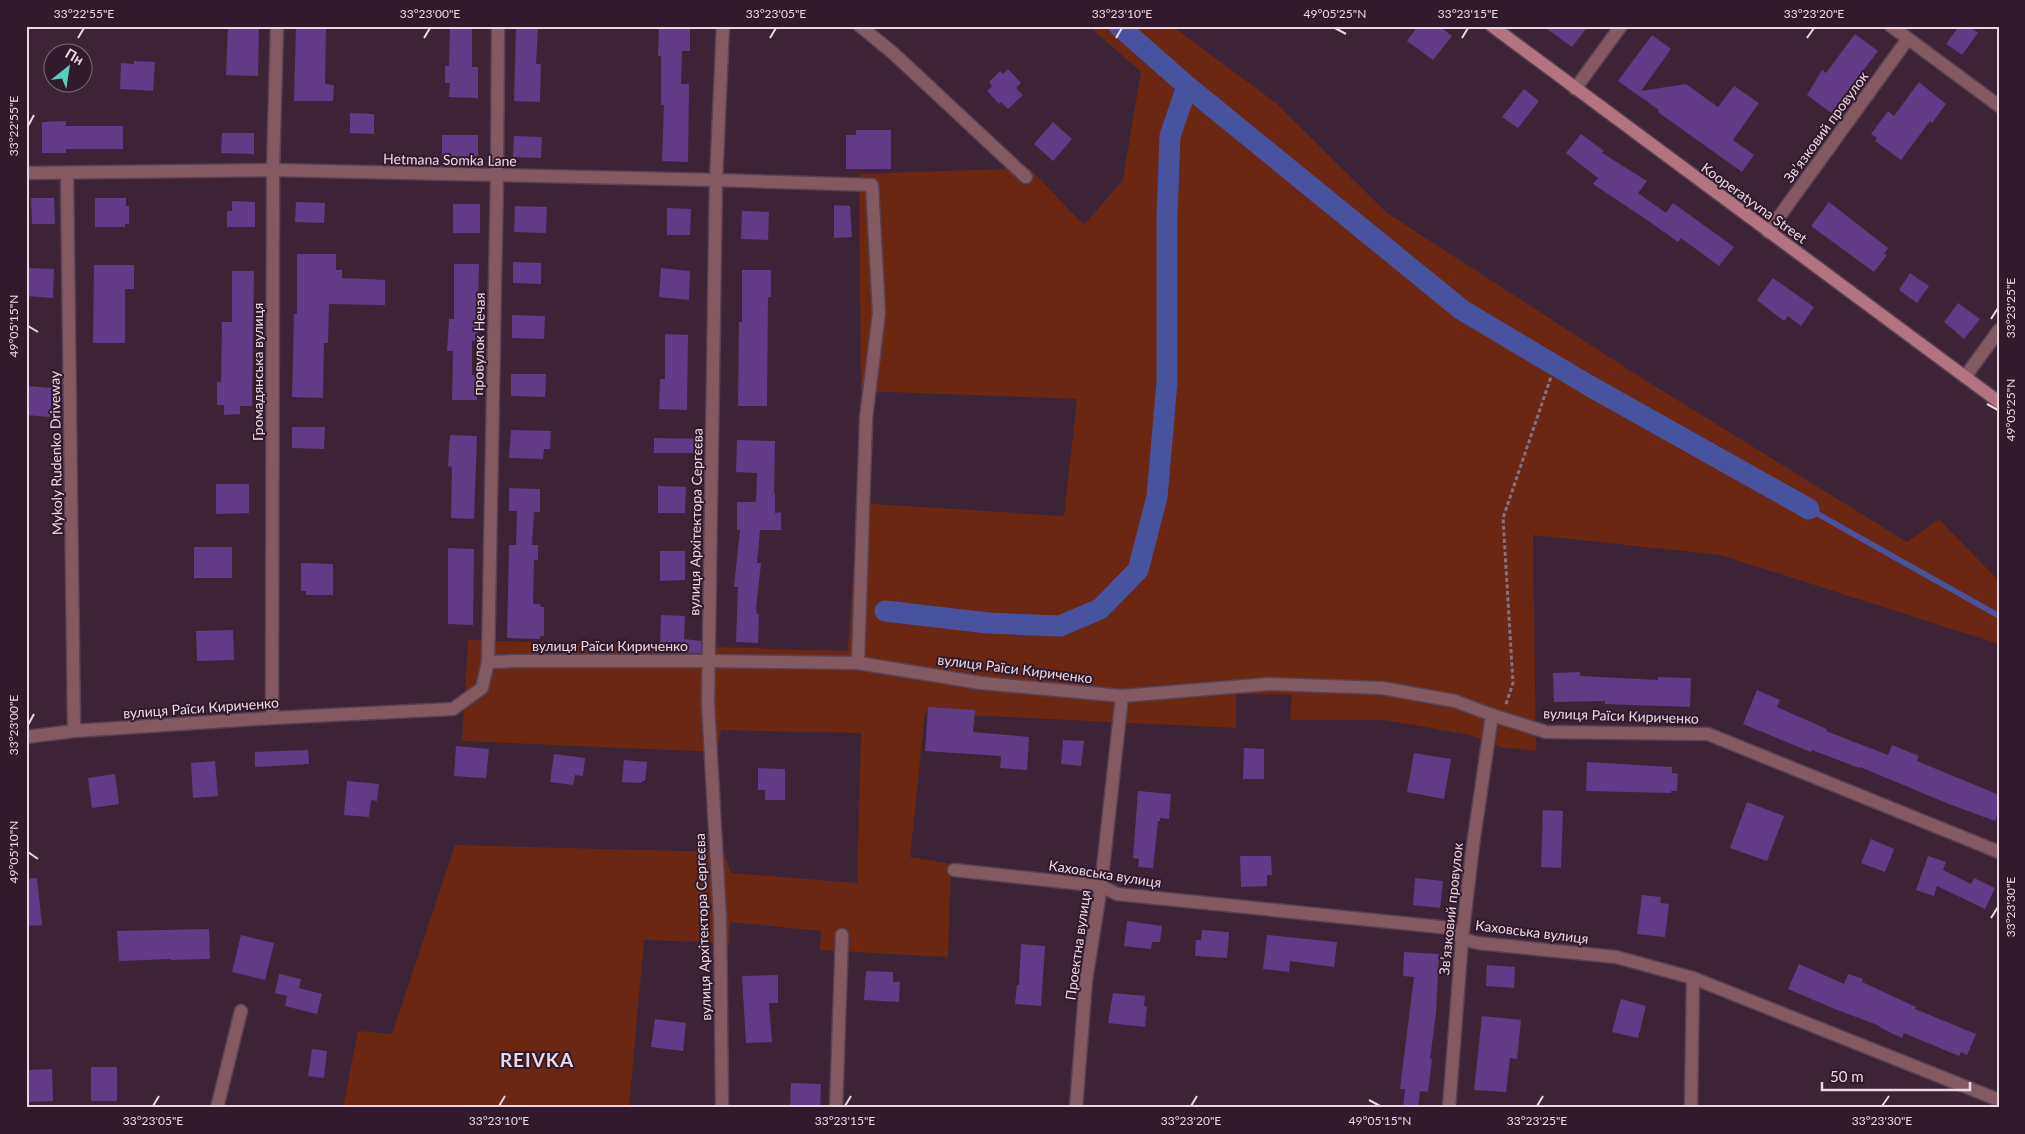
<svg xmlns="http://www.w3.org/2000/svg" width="2025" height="1134" viewBox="0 0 2025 1134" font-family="Lato,sans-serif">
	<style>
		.green { fill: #6b2711 }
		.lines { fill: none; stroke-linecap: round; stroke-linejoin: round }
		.stream { stroke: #4853a0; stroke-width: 5.5 }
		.canal { stroke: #4853a0; stroke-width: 21 }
		.building { fill: #613b85 }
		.street-casing { stroke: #584152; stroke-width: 15 }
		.secondary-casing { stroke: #584152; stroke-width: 15 }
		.path { stroke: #85707f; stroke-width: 3; stroke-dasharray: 4 2.5; stroke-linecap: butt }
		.street { stroke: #845a62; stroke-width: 12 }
		.secondary { stroke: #b47380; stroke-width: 12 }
		.ticks { fill: none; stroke: #ead9e5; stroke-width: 2 }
		.labels { text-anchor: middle; stroke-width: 4; stroke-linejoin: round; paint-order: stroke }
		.street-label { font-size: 14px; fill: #ead9e5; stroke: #311a2c }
		.district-label { font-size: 19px; font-weight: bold; letter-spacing: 1px; fill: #ead9e5; stroke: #311a2c }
		.neatline { fill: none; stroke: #ead9e5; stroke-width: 2 }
		.ticks-label { font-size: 12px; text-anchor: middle; fill: #ead9e5 }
	</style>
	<rect width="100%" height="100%" fill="#3c2436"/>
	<polygon class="green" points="1089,26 1172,26 1276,103 1387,213 1640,377 1907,542 1939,519 1999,581 1999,644 1721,555 1533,535 1536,751 1501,747 1470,735 1385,720 1290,720 1292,695 1236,694 1236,728 925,713 910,857 951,864 948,957 820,950 821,931 730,922 729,943 644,940 629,1108 343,1108 358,1031 392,1034 455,845 723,852 731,873 857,883 861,733 721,730 717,752 462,741 468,640 848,651 858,503 1064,516 1077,399 861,391 859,174 1029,168 1084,225 1123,180 1141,72"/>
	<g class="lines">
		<polyline class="stream" points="1809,509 1999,616"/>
		<g class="canal">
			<polyline points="1119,26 1187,86 1462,310 1588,385 1809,509"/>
			<polyline points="885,611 988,623 1060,626 1100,609 1138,570 1157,497 1167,382 1167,215 1170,136 1187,86"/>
		</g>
	</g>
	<g class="building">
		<polygon points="228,26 259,26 258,76 226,75"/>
		<polygon points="296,26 326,26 325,84 334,85 333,101 294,101"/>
		<polygon points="450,26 472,26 472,67 478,67 478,98 449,97 450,83 445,83 445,66 449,66"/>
		<polygon points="516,26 538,26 536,64 541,64 540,102 514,101"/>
		<polygon points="659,26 690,27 690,51 682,51 681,84 689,84 688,162 662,161 664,105 661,105 661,56 658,56"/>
		<polygon points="1418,26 1439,26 1452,36 1433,60 1407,41"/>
		<polygon points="1543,26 1588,26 1572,47"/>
		<polygon points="1959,26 1969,26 1978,33 1962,55 1946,44"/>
		<polygon points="1855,34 1878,51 1831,113 1807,95 1822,70 1826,73"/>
		<polygon points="1652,35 1671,49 1641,91 1686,84 1718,107 1734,86 1759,103 1733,140 1754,155 1742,172 1658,112 1659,110 1618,81"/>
		<polygon points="134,61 155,62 153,91 120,89 121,63 134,64"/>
		<polygon points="1008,69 1021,83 1016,88 1023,95 1008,109 1001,102 999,104 987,91 992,86 989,82 1000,71 1003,74"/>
		<polygon points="1919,82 1946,104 1932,123 1930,121 1901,160 1875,141 1877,138 1871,134 1888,111 1894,116"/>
		<polygon points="1524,89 1539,101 1518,128 1502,117"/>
		<polygon points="350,113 374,114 374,134 350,133"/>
		<polygon points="66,121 66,126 123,126 123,149 66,149 66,153 42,153 42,122"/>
		<polygon points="1053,122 1072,139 1053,161 1034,144"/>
		<polygon points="856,130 891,130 891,169 846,169 846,135 856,135"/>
		<polygon points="222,133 254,133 254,154 221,153"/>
		<polygon points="1581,134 1604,151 1602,153 1647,181 1638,193 1666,213 1673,203 1734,247 1719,266 1681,238 1678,242 1650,222 1593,184 1598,178 1566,153"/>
		<polygon points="442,135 478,135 478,157 459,157 459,162 442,162"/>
		<polygon points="514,136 542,137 541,158 513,157"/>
		<polygon points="31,198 54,198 55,224 32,224"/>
		<polygon points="95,198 126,198 126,206 129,206 129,224 125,224 125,227 95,227"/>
		<polygon points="232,201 255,202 255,227 227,227 227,211 232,211"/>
		<polygon points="296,202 325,203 324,223 295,222"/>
		<polygon points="1829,202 1888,248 1884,254 1887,255 1874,272 1811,226"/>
		<rect x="453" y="204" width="27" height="29"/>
		<polygon points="834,205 850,206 852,237 834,238"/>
		<polygon points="515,206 547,207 546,233 514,232"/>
		<polygon points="667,208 691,209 690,235 667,235"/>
		<polygon points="742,211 769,212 768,240 741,239"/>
		<polygon points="297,254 336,254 336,270 342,270 342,278 385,280 385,305 329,304 328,343 324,343 323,398 292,397 294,314 297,314"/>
		<polygon points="513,262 541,263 541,284 513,283"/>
		<polygon points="454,264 479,264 477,342 472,341 472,375 477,375 477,400 452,400 453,351 447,351 449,319 454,319"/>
		<polygon points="94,265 134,265 134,289 125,289 125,343 93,343"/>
		<polygon points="26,268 54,269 53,298 26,296"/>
		<polygon points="661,268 690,271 689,300 659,297"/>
		<polygon points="742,270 771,270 771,297 768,297 767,406 738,406 739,322 742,322"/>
		<polygon points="232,271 254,271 252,406 240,406 240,414 224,415 224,405 217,405 217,382 221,382 222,322 232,322"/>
		<polygon points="1910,273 1929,286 1917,303 1899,290"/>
		<polygon points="1773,278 1814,307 1801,326 1788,316 1784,321 1757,300"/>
		<polygon points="1958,303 1980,319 1964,339 1944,322"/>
		<polygon points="512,315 545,316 544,339 512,338"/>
		<polygon points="665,334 688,335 687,410 659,409 660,379 665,379"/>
		<polygon points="511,374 546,374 545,397 511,396"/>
		<polygon points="26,386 52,388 50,417 26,415"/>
		<polygon points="292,427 325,427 324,449 292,448"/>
		<polygon points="511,430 551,431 550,449 544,449 543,459 509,458"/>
		<polygon points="450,435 477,436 474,519 451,518 452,467 448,466"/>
		<polygon points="654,438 704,439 704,453 654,453"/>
		<polygon points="737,440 775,441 774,493 775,493 775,513 781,512 781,530 760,530 757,563 761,563 756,608 757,614 759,614 758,643 736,642 738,587 734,587 740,530 737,530 737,502 756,502 757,473 736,472"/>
		<polygon points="216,484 249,484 249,513 216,514"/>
		<polygon points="658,486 686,487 685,513 658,513"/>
		<polygon points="509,488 540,489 540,512 534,512 532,545 538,545 538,560 534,560 533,604 540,604 541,607 544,607 544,636 540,636 540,639 507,638 509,545 516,545 517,511 509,511"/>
		<rect x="194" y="547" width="38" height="31"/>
		<polygon points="448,548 474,549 473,625 448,624"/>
		<polygon points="660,551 685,551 685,580 660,581"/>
		<polygon points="301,563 333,564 333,595 306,595 306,591 301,591"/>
		<polygon points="661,615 685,616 684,639 701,641 701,653 667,652 667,644 660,644"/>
		<polygon points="233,630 234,660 197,661 196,631"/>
		<polygon points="1580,672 1580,676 1658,680 1658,677 1691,678 1690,707 1605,704 1605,701 1554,702 1553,673"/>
		<polygon points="1757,690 1780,700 1777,707 1827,729 1826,731 1888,755 1892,745 1919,756 1917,761 1999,795 1999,810 1995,821 1949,804 1860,767 1859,768 1812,750 1811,752 1743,724"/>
		<polygon points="928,707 975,710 973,732 1029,737 1027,770 1000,768 1001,756 925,751"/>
		<polygon points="1063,740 1084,741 1081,766 1061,764"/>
		<polygon points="456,746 489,749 486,778 454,776"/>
		<polygon points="1244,748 1264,749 1264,779 1243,779"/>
		<polygon points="308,750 309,764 255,767 255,752"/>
		<polygon points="1414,753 1451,759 1444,799 1407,792"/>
		<polygon points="554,754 585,758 583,776 575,775 573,785 550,782"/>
		<polygon points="624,760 647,762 645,781 642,781 642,783 622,782"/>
		<polygon points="215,761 218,796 193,798 191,763"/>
		<polygon points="1587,762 1672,767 1672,773 1678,774 1677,791 1671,791 1671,793 1586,791"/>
		<polygon points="758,768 785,769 785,800 765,800 765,790 758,790"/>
		<polygon points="115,774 119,804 92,808 88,778"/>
		<polygon points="347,781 379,784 377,801 371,800 369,817 344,815"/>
		<polygon points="1138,791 1171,794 1169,819 1160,818 1160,821 1158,821 1153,868 1138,867 1139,859 1133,858"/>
		<polygon points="1747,802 1784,816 1767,861 1730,848"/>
		<polygon points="1543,810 1563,811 1561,868 1541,867"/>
		<polygon points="1871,839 1894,849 1885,872 1861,863"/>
		<polygon points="1240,856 1271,856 1272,875 1267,875 1267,886 1241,887"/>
		<polygon points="1928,856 1946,862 1943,870 1971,884 1974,878 1995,888 1985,909 1937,886 1934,896 1916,890"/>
		<polygon points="37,878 42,925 26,926 26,879"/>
		<polygon points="1415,878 1443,881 1440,908 1413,905"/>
		<polygon points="1642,895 1661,897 1660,903 1669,904 1665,937 1637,934"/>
		<polygon points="1127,921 1162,926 1160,942 1152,942 1151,949 1124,946"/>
		<polygon points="209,929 210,959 171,960 171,959 119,961 117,931"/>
		<polygon points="1202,930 1229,932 1227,958 1195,956 1196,940 1201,940"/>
		<polygon points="241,935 274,943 265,980 232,972"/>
		<polygon points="1267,935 1337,942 1334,967 1290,961 1289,972 1263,969"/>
		<polygon points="1021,944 1045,946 1041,1006 1015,1004 1017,985 1019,985"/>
		<polygon points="1404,952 1439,954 1436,1013 1430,1059 1432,1059 1428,1092 1420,1091 1418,1108 1403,1108 1405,1089 1400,1089 1414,977 1403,976"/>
		<polygon points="1799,964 1844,984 1848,974 1863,979 1862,982 1916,1007 1915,1009 1976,1034 1967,1055 1961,1052 1959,1056 1904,1033 1902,1038 1879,1027 1880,1026 1835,1009 1788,989"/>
		<polygon points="1487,965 1515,967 1514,988 1486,986"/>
		<polygon points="866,971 893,972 893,982 900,982 899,1002 864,1000"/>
		<polygon points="279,974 301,979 299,988 322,994 317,1014 285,1006 287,996 275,993"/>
		<polygon points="778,975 778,1003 769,1003 772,1042 746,1043 742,976"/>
		<polygon points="1113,993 1145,996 1144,1006 1147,1007 1145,1027 1108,1023"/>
		<polygon points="1621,999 1646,1006 1638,1038 1612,1032"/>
		<polygon points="1482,1016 1521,1020 1517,1059 1510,1058 1506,1092 1474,1090"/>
		<polygon points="655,1019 686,1023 683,1051 651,1047"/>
		<polygon points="312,1049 327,1051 324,1078 308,1076"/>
		<rect x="91" y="1067" width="26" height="34"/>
		<polygon points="52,1069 53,1101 28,1102 26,1070"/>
		<polygon points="791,1083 821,1084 820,1108 790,1108"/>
	</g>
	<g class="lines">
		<defs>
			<g id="street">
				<polyline points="860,26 893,53 1026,177"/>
				<polyline points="1891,26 1999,106"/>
				<polyline points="1575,89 1621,26"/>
				<polyline points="26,173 273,170 716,180 872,185 879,313 866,418 858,663"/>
				<polyline points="67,174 74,731"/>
				<polyline points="1768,232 1907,40"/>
				<polyline points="1965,377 1999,330"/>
				<polyline points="488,662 497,176 498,26"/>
				<polyline points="272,718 273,170 277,26"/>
				<polyline points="26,737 74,731 272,718 453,709 482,688 488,662 515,661 709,661 858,663 981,683 1122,696 1269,684 1382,688 1455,701 1492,715 1546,732 1708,734 1999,852"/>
				<polyline points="954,870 1101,886 1117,894 1450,928 1462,939 1478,943 1616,957 1693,978 1999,1100"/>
				<polyline points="217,1108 241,1011"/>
				<polyline points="722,1108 720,918 708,703 716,180 723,26"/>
				<polyline points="836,1108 842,935"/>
				<polyline points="1076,1108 1086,980 1101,886 1122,696"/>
				<polyline points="1449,1108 1462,939 1473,845 1492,715"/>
				<polyline points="1691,1108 1693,978"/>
			</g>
			<polyline id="secondary" points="1492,26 1999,402"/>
		</defs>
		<use href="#street" class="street-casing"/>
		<use href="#secondary" class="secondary-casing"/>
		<polyline class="path" points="1506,704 1513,683 1503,518 1551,377"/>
		<use href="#street" class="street"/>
		<use href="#secondary" class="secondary"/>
	</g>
	<path class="ticks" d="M1335,28l11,6M78,38l6,-10M424,38l6,-10M770,38l6,-10M1116,38l6,-10M1462,38l6,-10M1807,38l7,-10M28,126l6,-11M1991,319l7,-11M28,326l10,6M1987,404l11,6M28,725l6,-11M28,852l10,7M1991,918l7,-11M1369,1100l11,6M153,1106l6,-10M499,1106l6,-10M845,1106l6,-10M1191,1106l6,-10M1537,1106l6,-10M1882,1106l7,-10"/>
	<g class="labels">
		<g class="street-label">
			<text transform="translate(1826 127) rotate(-54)" y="5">Звʼязковий провулок</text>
			<text transform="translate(450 160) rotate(1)" y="5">Hetmana Somka Lane</text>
			<text transform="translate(1754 203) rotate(36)" y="5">Kooperatyvna Street</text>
			<text transform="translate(479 344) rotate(-89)" y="5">провулок Нечая</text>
			<text transform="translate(258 372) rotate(-90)" y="5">Громадянська вулиця</text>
			<text transform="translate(56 453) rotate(-91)" y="5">Mykoly Rudenko Driveway</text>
			<text transform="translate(696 522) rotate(-89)" y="5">вулиця Архітектора Сергєєва</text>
			<text x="610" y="651">вулиця Раїси Кириченко</text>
			<text transform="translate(1015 669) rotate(7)" y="5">вулиця Раїси Кириченко</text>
			<text transform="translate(201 708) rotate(-4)" y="5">вулиця Раїси Кириченко</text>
			<text transform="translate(1621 716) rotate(2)" y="5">вулиця Раїси Кириченко</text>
			<text transform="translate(1105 874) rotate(9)" y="5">Каховська вулиця</text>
			<text transform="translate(1451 909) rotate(-84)" y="5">Звʼязковий провулок</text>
			<text transform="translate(703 927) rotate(-92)" y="5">вулиця Архітектора Сергєєва</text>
			<text transform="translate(1532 932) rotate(7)" y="5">Каховська вулиця</text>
			<text transform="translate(1078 945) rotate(-82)" y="5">Проектна вулиця</text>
		</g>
		<g class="district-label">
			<text x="537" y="1067">REIVKA</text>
		</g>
	</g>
	<rect width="2025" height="1134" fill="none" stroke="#311a2c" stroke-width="55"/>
	<g transform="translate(68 68) rotate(30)"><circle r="24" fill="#311a2c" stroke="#7b6676"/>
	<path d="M0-4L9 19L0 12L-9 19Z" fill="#5acebc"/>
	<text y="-8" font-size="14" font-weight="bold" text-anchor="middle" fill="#ead9e5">Пн</text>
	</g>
	<path d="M1822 1082v8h148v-8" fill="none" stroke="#ead9e5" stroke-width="2.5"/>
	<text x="1830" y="1082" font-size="15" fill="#ead9e5" stroke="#311a2c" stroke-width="4" paint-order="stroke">50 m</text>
	<rect x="28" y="28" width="1970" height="1078" class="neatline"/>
	<g class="ticks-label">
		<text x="84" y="18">33°22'55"E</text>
		<text x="430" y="18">33°23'00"E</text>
		<text x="776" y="18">33°23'05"E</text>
		<text x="1122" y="18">33°23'10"E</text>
		<text x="1335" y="18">49°05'25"N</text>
		<text x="1468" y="18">33°23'15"E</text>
		<text x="1814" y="18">33°23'20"E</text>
		<text transform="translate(14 126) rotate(-90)" y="4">33°22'55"E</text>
		<text transform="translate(2011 308) rotate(-90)" y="4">33°23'25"E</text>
		<text transform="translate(14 326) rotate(-90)" y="4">49°05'15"N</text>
		<text transform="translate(2011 410) rotate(-90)" y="4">49°05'25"N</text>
		<text transform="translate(14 725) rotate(-90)" y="4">33°23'00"E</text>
		<text transform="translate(14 852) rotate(-90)" y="4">49°05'10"N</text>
		<text transform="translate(2011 907) rotate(-90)" y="4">33°23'30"E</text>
		<text x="153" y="1125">33°23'05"E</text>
		<text x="499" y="1125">33°23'10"E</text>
		<text x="845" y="1125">33°23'15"E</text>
		<text x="1191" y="1125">33°23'20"E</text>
		<text x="1380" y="1125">49°05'15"N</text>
		<text x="1537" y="1125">33°23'25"E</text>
		<text x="1882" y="1125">33°23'30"E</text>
	</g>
</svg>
